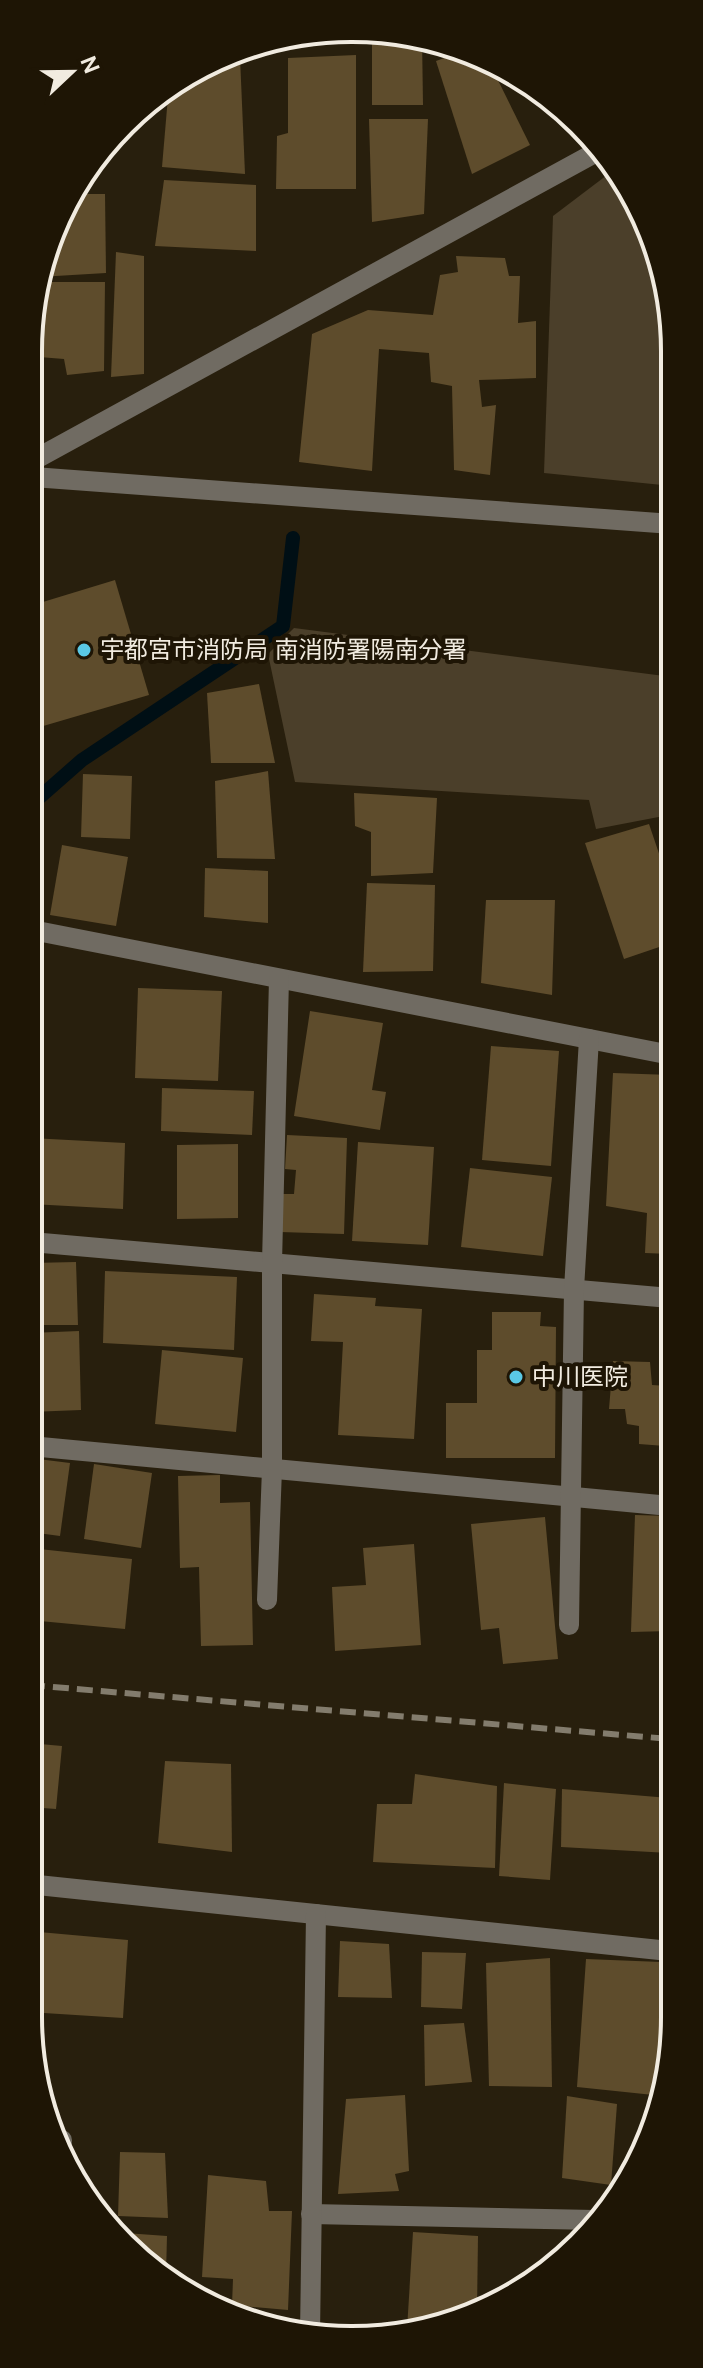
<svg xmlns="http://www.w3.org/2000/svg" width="703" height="2368" viewBox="0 0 703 2368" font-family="'DM Sans','Noto Sans JP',sans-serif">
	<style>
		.green { fill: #4b3f2a }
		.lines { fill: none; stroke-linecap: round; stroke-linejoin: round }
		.stream { stroke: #000f15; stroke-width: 14 }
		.building { fill: #5e4c2c }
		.minor { stroke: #706b62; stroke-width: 20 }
		.rail { stroke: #837c6d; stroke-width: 6; stroke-dasharray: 16 8; stroke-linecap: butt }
		.poi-dot { fill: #5ac8e5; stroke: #1e1505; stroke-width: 3 }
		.labels { text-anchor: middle; stroke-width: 8; stroke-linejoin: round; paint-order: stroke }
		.poi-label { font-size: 24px; fill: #f1ebe0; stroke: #1e1505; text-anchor: start }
		.rim { fill: none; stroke: #f1ebe0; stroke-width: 4 }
	</style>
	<rect width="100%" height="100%" fill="#281f0d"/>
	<g class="green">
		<polygon points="615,169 642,209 672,310 672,486 544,473 553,216"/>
		<polygon points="294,628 672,677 671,819 669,815 596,829 589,800 295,782 268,654"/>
	</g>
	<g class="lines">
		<polyline class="stream" points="32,804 82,760 283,626 293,538"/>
	</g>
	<g class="building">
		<polygon points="372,34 414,34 422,37 423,105 372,105"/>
		<polygon points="461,52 489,62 530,145 472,174 436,61"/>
		<polygon points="356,55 356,189 276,189 277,136 288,133 288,58"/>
		<polygon points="233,57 240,57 245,174 162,167 169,85"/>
		<polygon points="369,119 428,119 424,214 372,222"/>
		<polygon points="164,180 256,185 256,251 155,246"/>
		<polygon points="73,194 105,194 106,273 39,277"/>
		<polygon points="116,252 144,256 144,374 111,377"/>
		<polygon points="456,256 505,258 509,276 520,276 518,323 536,321 536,378 479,380 482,407 496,405 490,475 454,470 452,386 431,382 429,353 379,349 372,471 299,462 312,334 368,310 433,315 440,275 458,272"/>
		<polygon points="40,282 105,282 104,371 67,375 64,359 39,357"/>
		<polygon points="115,580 149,695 33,729 33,605"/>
		<polygon points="259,684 275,763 211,763 207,693"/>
		<polygon points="268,771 275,859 217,858 215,781"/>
		<polygon points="83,774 132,776 130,839 81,837"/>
		<polygon points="354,793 437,798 433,873 371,876 371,832 355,826"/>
		<polygon points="649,824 671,889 671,943 624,959 585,843"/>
		<polygon points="62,845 128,857 116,926 50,915"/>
		<polygon points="205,868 268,871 268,923 204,917"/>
		<polygon points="367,883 435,885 433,971 363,972"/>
		<polygon points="486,900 555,900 552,995 481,983"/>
		<polygon points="138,988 222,991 218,1081 135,1078"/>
		<polygon points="310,1011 383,1023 372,1090 386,1092 380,1130 294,1116"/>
		<polygon points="491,1046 559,1051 551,1166 482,1160"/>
		<polygon points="613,1073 671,1075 670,1254 645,1253 647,1213 606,1206"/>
		<polygon points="162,1088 254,1091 252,1135 161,1131"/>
		<polygon points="287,1135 347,1138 344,1234 280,1232 282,1194 294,1194 296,1170 285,1169"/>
		<polygon points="31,1138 125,1143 123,1209 31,1204"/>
		<polygon points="358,1142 434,1147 428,1245 352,1241"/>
		<polygon points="238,1144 238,1218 177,1219 177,1145"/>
		<polygon points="470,1168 552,1177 543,1256 461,1247"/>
		<polygon points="76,1262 78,1325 30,1325 31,1263"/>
		<polygon points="105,1271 237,1277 234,1350 103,1343"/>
		<polygon points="314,1294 376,1298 375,1306 422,1309 414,1439 338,1435 343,1342 311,1341"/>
		<polygon points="492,1312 541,1312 540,1326 556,1327 555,1458 446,1458 446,1403 477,1403 477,1350 492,1350"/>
		<polygon points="664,1313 670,1314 670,1358 660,1357"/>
		<polygon points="79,1331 81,1410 30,1412 30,1333"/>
		<polygon points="162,1350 243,1358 236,1432 155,1424"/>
		<polygon points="613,1361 650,1362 652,1385 667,1386 665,1446 639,1444 639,1426 627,1424 625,1409 609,1409"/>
		<polygon points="30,1458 70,1463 60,1536 30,1532"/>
		<polygon points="94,1464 152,1473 141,1548 84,1539"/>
		<polygon points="220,1475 220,1503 250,1502 253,1645 201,1646 199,1567 180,1568 178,1476"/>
		<polygon points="635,1515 670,1516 670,1631 631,1632"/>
		<polygon points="545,1517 558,1659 503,1664 499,1628 481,1630 471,1524"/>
		<polygon points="414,1544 421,1645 335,1651 332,1587 366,1585 363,1548"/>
		<polygon points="30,1548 132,1559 125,1629 29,1620"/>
		<polygon points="29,1743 62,1746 56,1809 29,1807"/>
		<polygon points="165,1761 231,1764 232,1852 158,1843"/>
		<polygon points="415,1774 497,1786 495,1868 373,1862 377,1804 412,1804"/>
		<polygon points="504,1783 556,1789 550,1880 499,1876"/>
		<polygon points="562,1789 669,1798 669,1853 561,1847"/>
		<polygon points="28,1931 128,1940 123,2018 28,2012"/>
		<polygon points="340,1941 389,1944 392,1998 338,1997"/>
		<polygon points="422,1952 466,1953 462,2009 421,2007"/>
		<polygon points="550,1958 552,2087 489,2086 486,1963"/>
		<polygon points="586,1959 661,1962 666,1996 669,1996 669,2079 663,2096 577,2087"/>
		<polygon points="464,2023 472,2082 425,2086 424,2025"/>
		<polygon points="405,2095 409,2171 395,2174 399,2191 338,2194 346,2099"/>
		<polygon points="567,2096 617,2104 611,2185 562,2178"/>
		<polygon points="120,2152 165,2153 168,2218 118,2216"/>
		<polygon points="208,2175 266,2181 269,2211 292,2211 288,2310 232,2305 233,2279 202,2277"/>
		<polygon points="111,2232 167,2236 166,2274 124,2242"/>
		<polygon points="413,2232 478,2236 477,2311 455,2323 407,2329"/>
	</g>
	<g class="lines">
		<g class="minor">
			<polyline points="34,460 602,149"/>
			<polyline points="33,477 672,524"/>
			<polyline points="32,930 671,1055"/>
			<polyline points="31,1242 670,1298"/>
			<polyline points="30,1446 670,1506"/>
			<polyline points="267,1600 272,1469 272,1263 279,979"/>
			<polyline points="569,1625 574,1289 589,1039"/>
			<polyline points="28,1884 669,1951"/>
			<polyline points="52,2140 62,2140 61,2154"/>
			<polyline points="311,2214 595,2220"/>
			<polyline points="310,2334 316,1914"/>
		</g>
		<polyline class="rail" points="29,1685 670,1739"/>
	</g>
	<g class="poi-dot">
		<circle cx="84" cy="650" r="8"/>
		<circle cx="516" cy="1377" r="8"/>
	</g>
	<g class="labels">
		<g class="poi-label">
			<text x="100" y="658">宇都宮市消防局 南消防署陽南分署</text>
			<text x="532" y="1385">中川医院</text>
		</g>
	</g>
	<path d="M0 0H703V2368H0ZM351 42H352A309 309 0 0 1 661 351V2017A309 309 0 0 1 352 2326H351A309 309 0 0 1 42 2017V351A309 309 0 0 1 351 42Z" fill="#1e1505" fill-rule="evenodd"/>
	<path class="rim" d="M351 42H352A309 309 0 0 1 661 351V2017A309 309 0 0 1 352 2326H351A309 309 0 0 1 42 2017V351A309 309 0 0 1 351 42Z"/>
	<g transform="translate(72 72) rotate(68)" stroke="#1e1505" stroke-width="6" paint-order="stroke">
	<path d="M0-6L14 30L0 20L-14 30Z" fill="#f1ebe0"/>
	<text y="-12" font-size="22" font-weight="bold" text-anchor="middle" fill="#f1ebe0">N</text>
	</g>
</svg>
